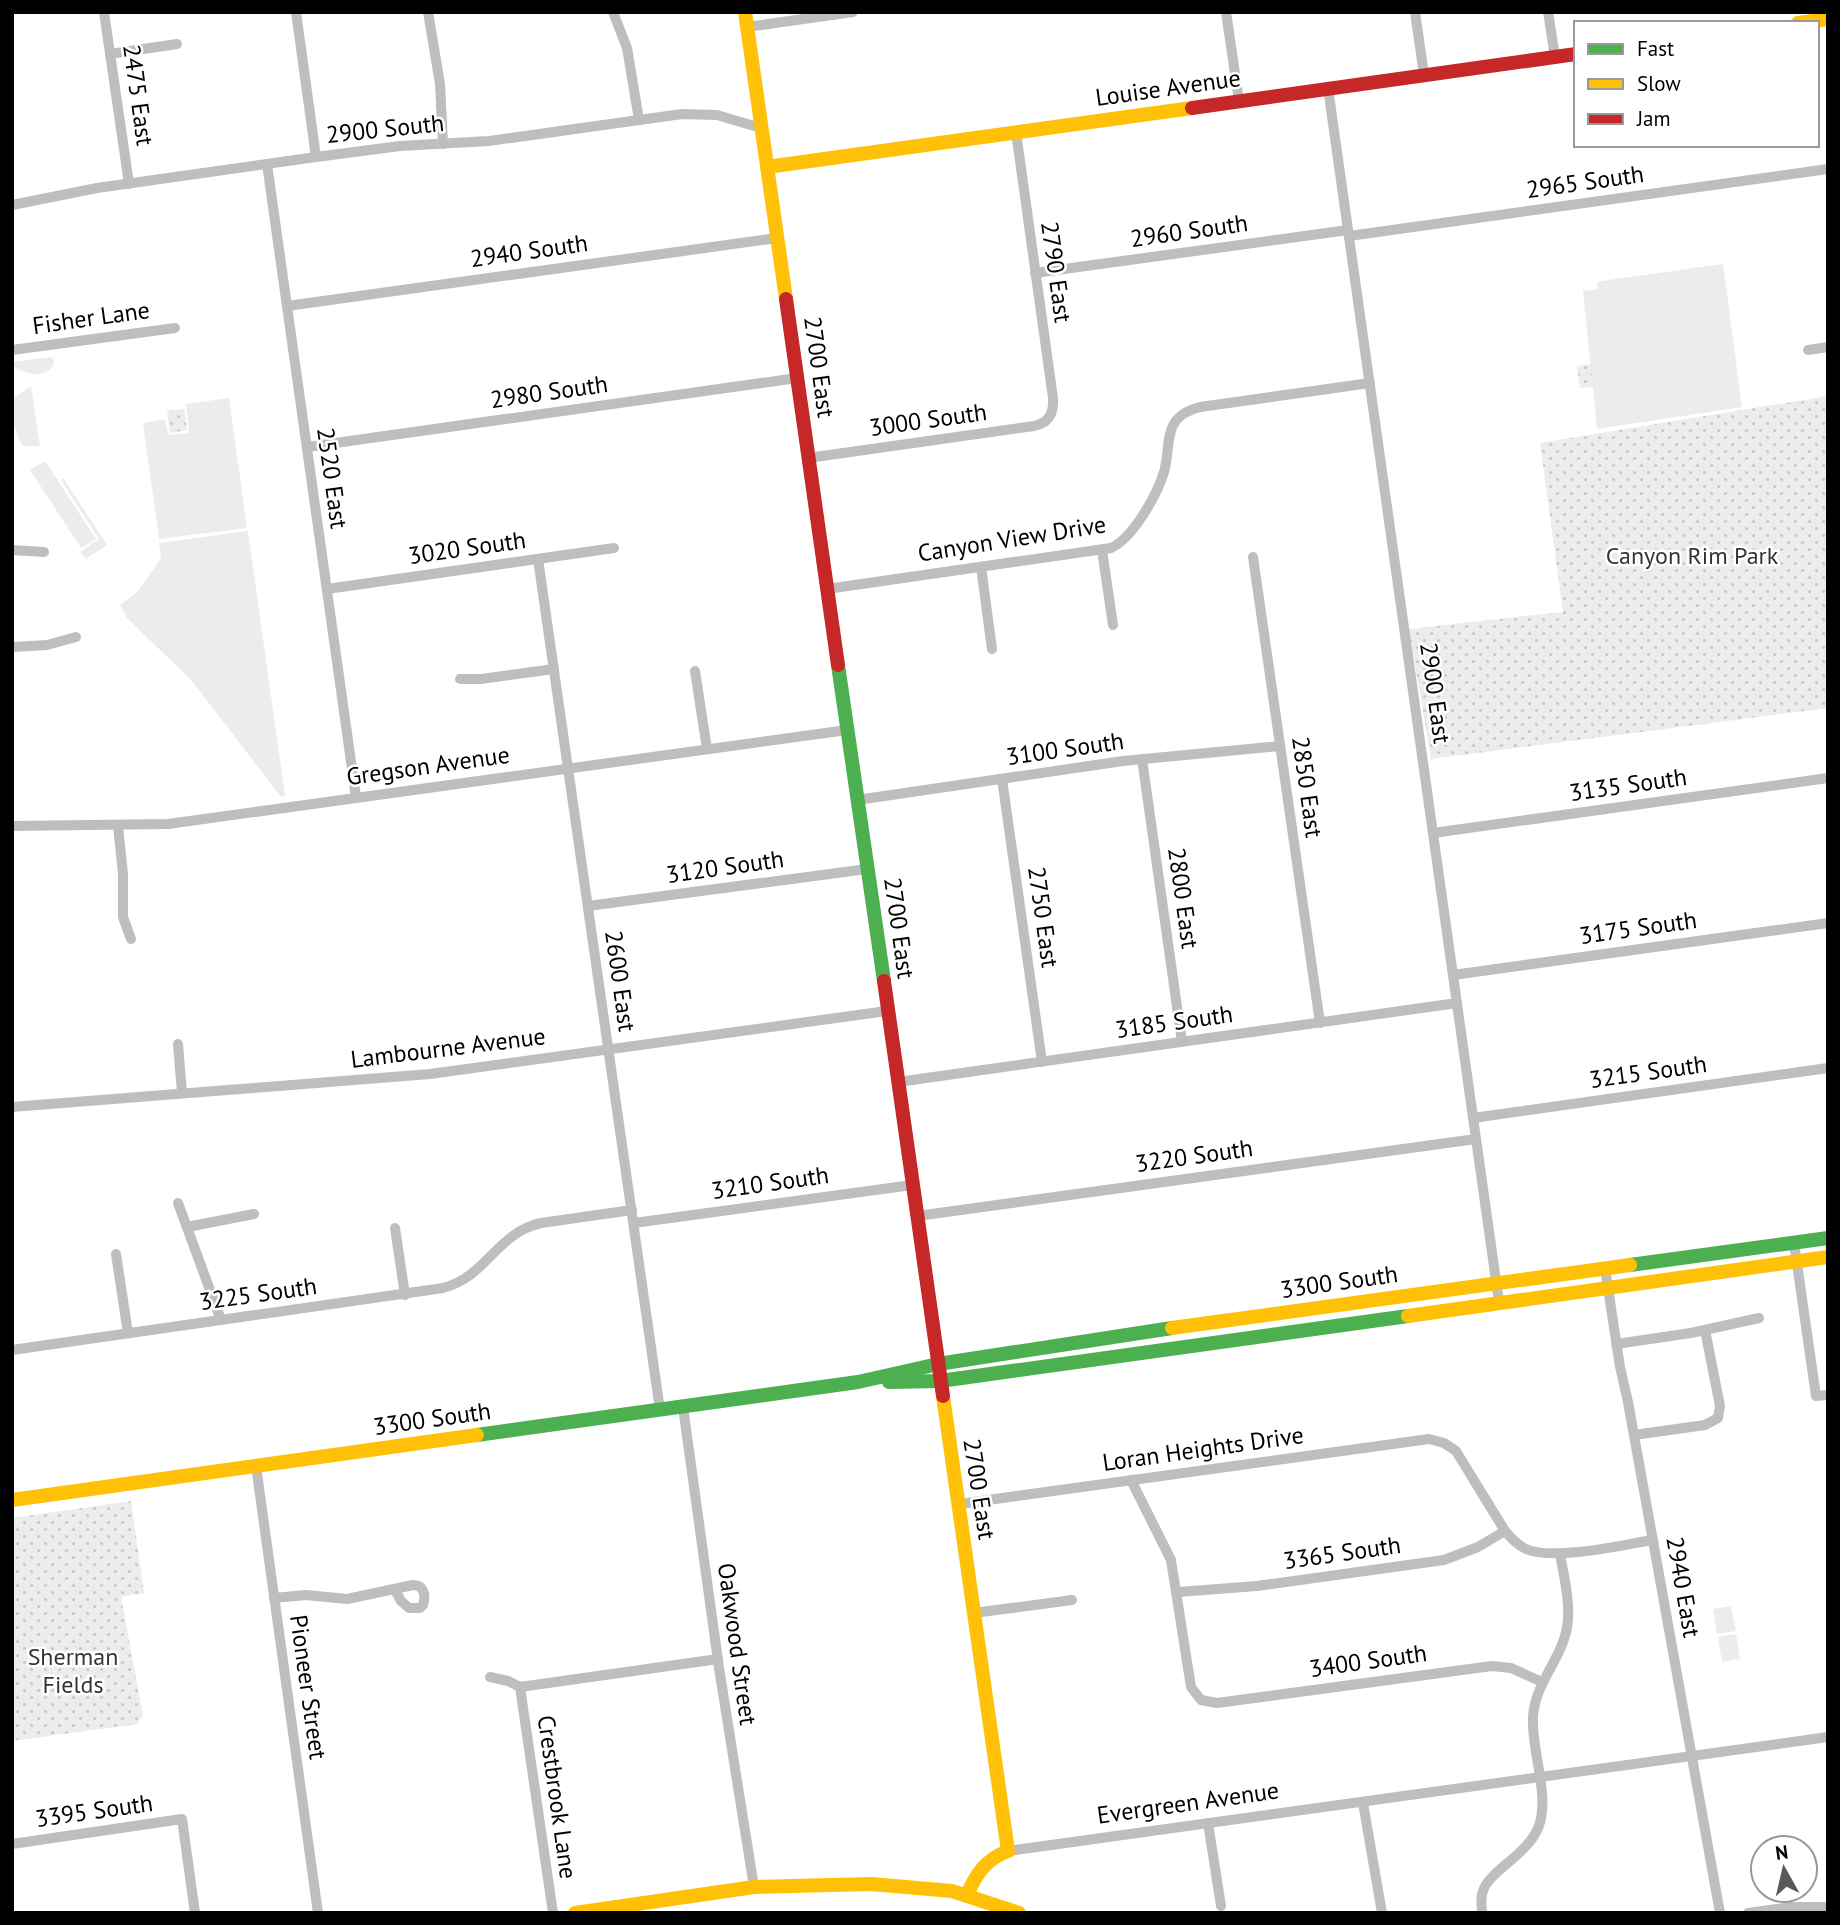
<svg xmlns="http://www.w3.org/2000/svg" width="1840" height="1925" viewBox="0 0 1840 1925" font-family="'PT Sans',sans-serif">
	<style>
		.green { fill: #ececec }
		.park { fill: url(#park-dots) }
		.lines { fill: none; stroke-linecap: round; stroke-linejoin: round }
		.street { stroke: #bebebe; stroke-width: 10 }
		.fast { stroke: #4caf50; stroke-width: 14 }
		.slow { stroke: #ffc107; stroke-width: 14 }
		.jam { stroke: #c62828; stroke-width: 14 }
		.labels { text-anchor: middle; stroke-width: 5; stroke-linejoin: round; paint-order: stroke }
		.street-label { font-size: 24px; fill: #000; stroke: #fff }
		.park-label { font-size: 24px; fill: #333; stroke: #fff }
	</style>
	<defs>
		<pattern id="park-dots" width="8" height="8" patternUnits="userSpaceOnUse" patternTransform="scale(1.75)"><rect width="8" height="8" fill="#ececec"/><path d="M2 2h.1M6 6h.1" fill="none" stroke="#c9c9c9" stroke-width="1.8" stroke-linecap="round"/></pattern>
	</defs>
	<rect width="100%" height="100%" fill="#fff"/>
	<g class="green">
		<polygon points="1723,264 1742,407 1597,429 1583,291 1598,289 1597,282 1602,281"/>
		<path d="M50,357l4,2 -1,7c-12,14 -27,7 -41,0v-4z"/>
		<polygon points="31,386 40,446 22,446 12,421 12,399"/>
		<polygon points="229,398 247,528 159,539 143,423 165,419 168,435 189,433 186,404"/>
		<polygon points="45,461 96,539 81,548 30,470"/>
		<polygon points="63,478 107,545 86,559 80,552 99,539 61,480"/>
		<polygon points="248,531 285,796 281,797 192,681 127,618 120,605 138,591 161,558 159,543"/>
		<polygon points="1731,1606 1736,1631 1717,1634 1713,1609"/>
		<polygon points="1736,1634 1740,1659 1722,1662 1718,1637"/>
	</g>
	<g class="park">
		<polygon points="1591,364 1593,387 1580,388 1577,366"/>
		<polygon points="1828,396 1828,708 1431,759 1409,629 1563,612 1540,443"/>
		<polygon points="184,409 187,430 170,433 167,411"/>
		<polygon points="131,1501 144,1593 121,1597 143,1716 137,1724 12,1741 12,1518"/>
	</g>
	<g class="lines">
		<g class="street">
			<polyline points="104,12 129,184"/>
			<polyline points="296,12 316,157"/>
			<polyline points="428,12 440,84 443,144"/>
			<polyline points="613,12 627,48 639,120"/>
			<polyline points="1226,12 1239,101"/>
			<polyline points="1415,12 1424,75"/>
			<polyline points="1548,12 1555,57"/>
			<polyline points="747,27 853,12"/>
			<polyline points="110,54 177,44"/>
			<polyline points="1328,88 1499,1302"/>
			<polyline points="267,164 356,797"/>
			<polyline points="12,205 97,188 316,157 400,146 489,141 682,114 717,115 761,128"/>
			<polyline points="1349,236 1828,169"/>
			<polyline points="1035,273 1348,230"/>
			<polyline points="287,306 777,238"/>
			<polyline points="12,350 175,328"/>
			<polyline points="1808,350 1828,347"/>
			<polyline points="307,447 797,378"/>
			<path d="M808,458l226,-32c15,-3 20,-13 19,-28l-37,-266"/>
			<polyline points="12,550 44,552"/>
			<polyline points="1102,550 1113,625"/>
			<polyline points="1253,557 1320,1023"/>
			<polyline points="538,559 660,1410"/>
			<polyline points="981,567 992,649"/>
			<polyline points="327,589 614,548"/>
			<path d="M827,589l284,-41c22,-10 46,-53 53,-76 8,-29 -3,-55 36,-65l170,-24"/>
			<polyline points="12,647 47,645 76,637"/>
			<polyline points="695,671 707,749"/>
			<polyline points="460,679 481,679 554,669"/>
			<polyline points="1142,759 1182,1042"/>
			<polyline points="1002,779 1042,1062"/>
			<polyline points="857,800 1123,761 1280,746"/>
			<polyline points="12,826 168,824 847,730"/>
			<polyline points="118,826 123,874 123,917 131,939"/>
			<polyline points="1433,833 1828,778"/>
			<polyline points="588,906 867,869"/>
			<polyline points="1453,975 1828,923"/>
			<polyline points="178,1044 182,1093"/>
			<polyline points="898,1082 1457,1003"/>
			<polyline points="12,1107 430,1074 887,1011"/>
			<polyline points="1473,1118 1828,1068"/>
			<polyline points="178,1203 221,1320"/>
			<polyline points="917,1216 1476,1139"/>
			<polyline points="634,1223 912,1185"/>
			<polyline points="187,1227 254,1214"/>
			<polyline points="395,1228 405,1295"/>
			<polyline points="1794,1243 1816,1396 1828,1395"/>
			<polyline points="116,1254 128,1333"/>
			<polyline points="1605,1268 1620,1367 1628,1402 1720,1913"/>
			<polyline points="1616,1344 1691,1333 1759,1318"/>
			<path d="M12,1350l431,-62c45,-12 53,-55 98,-65l91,-13"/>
			<polyline points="683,1407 719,1668 754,1887"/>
			<polyline points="1634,1435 1705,1425 1718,1418 1720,1406 1705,1330"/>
			<polyline points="256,1466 318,1913"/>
			<polyline points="1131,1480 1171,1560 1191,1687 1201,1700 1217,1703 1492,1666 1511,1668 1542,1682"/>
			<path d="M959,1504l470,-65 15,4 12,8 49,80c6,7 12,14 21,18 28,12 95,-4 127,-9"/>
			<polyline points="1178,1592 1257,1586 1444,1560 1478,1547 1505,1531"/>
			<path d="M274,1598l32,-3 41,4 66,-14c11,0 13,10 10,20l-3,3h-11l-8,-7 -6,-11"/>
			<polyline points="974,1613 1072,1600"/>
			<polyline points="490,1677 508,1681 520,1687 718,1659"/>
			<polyline points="520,1687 553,1913"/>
			<polyline points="1363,1803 1382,1913"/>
			<polyline points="1208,1823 1221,1906"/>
			<polyline points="12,1844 182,1819 195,1913"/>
			<polyline points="1008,1851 1828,1737"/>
			<path d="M1482,1913c0,-7 -2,-15 1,-22 6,-20 44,-36 55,-63 13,-30 -7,-77 -5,-111 2,-34 28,-57 34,-89 4,-24 -3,-51 -7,-74"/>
			<polyline points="1748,1913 1792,1907 1828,1907"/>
		</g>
		<g class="fast">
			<polyline points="838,665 884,981"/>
			<polyline points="1630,1265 1828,1238"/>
			<polyline points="889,1382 940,1381 1408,1316"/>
			<polyline points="477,1435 858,1382 938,1364 1172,1328"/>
		</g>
		<g class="slow">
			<polyline points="745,12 786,299"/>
			<polyline points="1798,23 1828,19"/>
			<polyline points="767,167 1192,108"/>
			<polyline points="1408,1316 1828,1257"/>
			<polyline points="1172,1328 1630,1265"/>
			<path d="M943,1396l65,455c-22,8 -32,23 -41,44"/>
			<polyline points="12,1500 477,1435"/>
			<polyline points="575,1913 754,1887 871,1884 952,1891 1019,1913"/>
		</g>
		<g class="jam">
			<polyline points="1192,108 1576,54"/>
			<polyline points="786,299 838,665"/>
			<polyline points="884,981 943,1396"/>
		</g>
	</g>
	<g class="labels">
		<g class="street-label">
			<text transform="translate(1168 88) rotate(-8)" y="8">Louise Avenue</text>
			<text transform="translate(138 95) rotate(82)" y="8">2475 East</text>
			<text transform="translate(385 129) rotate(-6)" y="8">2900 South</text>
			<text transform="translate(1585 182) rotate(-8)" y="8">2965 South</text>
			<text transform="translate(1189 231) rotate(-8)" y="8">2960 South</text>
			<text transform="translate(529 251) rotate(-8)" y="8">2940 South</text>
			<text transform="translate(1056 272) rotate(82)" y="8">2790 East</text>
			<text transform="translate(91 318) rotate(-8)" y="8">Fisher Lane</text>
			<text transform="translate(819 367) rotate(82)" y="8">2700 East</text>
			<text transform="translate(549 392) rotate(-8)" y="8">2980 South</text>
			<text transform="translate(928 420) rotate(-8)" y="8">3000 South</text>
			<text transform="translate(332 478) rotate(82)" y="8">2520 East</text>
			<text transform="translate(1012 539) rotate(-9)" y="8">Canyon View Drive</text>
			<text transform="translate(467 548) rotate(-8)" y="8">3020 South</text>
			<text transform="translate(1435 693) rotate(82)" y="8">2900 East</text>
			<text transform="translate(1065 749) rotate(-8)" y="8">3100 South</text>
			<text transform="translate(428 766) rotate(-8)" y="8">Gregson Avenue</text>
			<text transform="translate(1628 785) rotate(-8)" y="8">3135 South</text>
			<text transform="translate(1307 787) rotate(82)" y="8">2850 East</text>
			<text transform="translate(725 867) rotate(-8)" y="8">3120 South</text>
			<text transform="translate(1183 898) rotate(82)" y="8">2800 East</text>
			<text transform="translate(1043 917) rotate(82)" y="8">2750 East</text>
			<text transform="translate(899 928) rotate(82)" y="8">2700 East</text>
			<text transform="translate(1638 928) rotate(-8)" y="8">3175 South</text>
			<text transform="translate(620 981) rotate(82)" y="8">2600 East</text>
			<text transform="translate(1174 1022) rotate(-8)" y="8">3185 South</text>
			<text transform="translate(448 1048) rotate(-7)" y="8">Lambourne Avenue</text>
			<text transform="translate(1648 1072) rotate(-8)" y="8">3215 South</text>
			<text transform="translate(1194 1156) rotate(-8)" y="8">3220 South</text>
			<text transform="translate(770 1183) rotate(-8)" y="8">3210 South</text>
			<text transform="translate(1339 1282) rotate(-8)" y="8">3300 South</text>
			<text transform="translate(258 1294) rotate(-8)" y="8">3225 South</text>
			<text transform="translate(432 1419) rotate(-8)" y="8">3300 South</text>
			<text transform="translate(1203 1449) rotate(-8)" y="8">Loran Heights Drive</text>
			<text transform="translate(979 1489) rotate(81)" y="8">2700 East</text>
			<text transform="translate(1342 1553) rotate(-8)" y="8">3365 South</text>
			<text transform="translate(1683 1587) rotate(80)" y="8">2940 East</text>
			<text transform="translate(737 1644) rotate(82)" y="8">Oakwood Street</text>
			<text transform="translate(1368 1661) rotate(-8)" y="8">3400 South</text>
			<text transform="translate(308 1687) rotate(82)" y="8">Pioneer Street</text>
			<text transform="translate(557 1797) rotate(82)" y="8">Crestbrook Lane</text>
			<text transform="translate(1188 1803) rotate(-8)" y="8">Evergreen Avenue</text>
			<text transform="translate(94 1811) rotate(-8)" y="8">3395 South</text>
		</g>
		<g class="park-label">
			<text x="1692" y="564">Canyon Rim Park</text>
			<text x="73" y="1665">Sherman<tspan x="73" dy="28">Fields</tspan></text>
		</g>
	</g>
	<rect width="1840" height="1925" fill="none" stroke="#000000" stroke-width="28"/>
	<rect x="1574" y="21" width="245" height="126" fill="#ffffff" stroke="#999999" stroke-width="2"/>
	<rect x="1588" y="44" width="35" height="10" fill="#4caf50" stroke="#999999" stroke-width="2"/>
	<text x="1637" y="56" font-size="21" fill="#000000">Fast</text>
	<rect x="1588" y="79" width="35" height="10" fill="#ffc107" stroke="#999999" stroke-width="2"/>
	<text x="1637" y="91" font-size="21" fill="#000000">Slow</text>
	<rect x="1588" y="114" width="35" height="10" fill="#c62828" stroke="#999999" stroke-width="2"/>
	<text x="1637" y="126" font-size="21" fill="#000000">Jam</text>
	<g transform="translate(1784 1869) rotate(352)"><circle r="33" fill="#ffffff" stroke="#999999" stroke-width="2"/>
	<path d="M0-5L12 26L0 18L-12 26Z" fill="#595959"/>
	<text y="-10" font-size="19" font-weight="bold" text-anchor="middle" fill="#000000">N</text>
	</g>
</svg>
